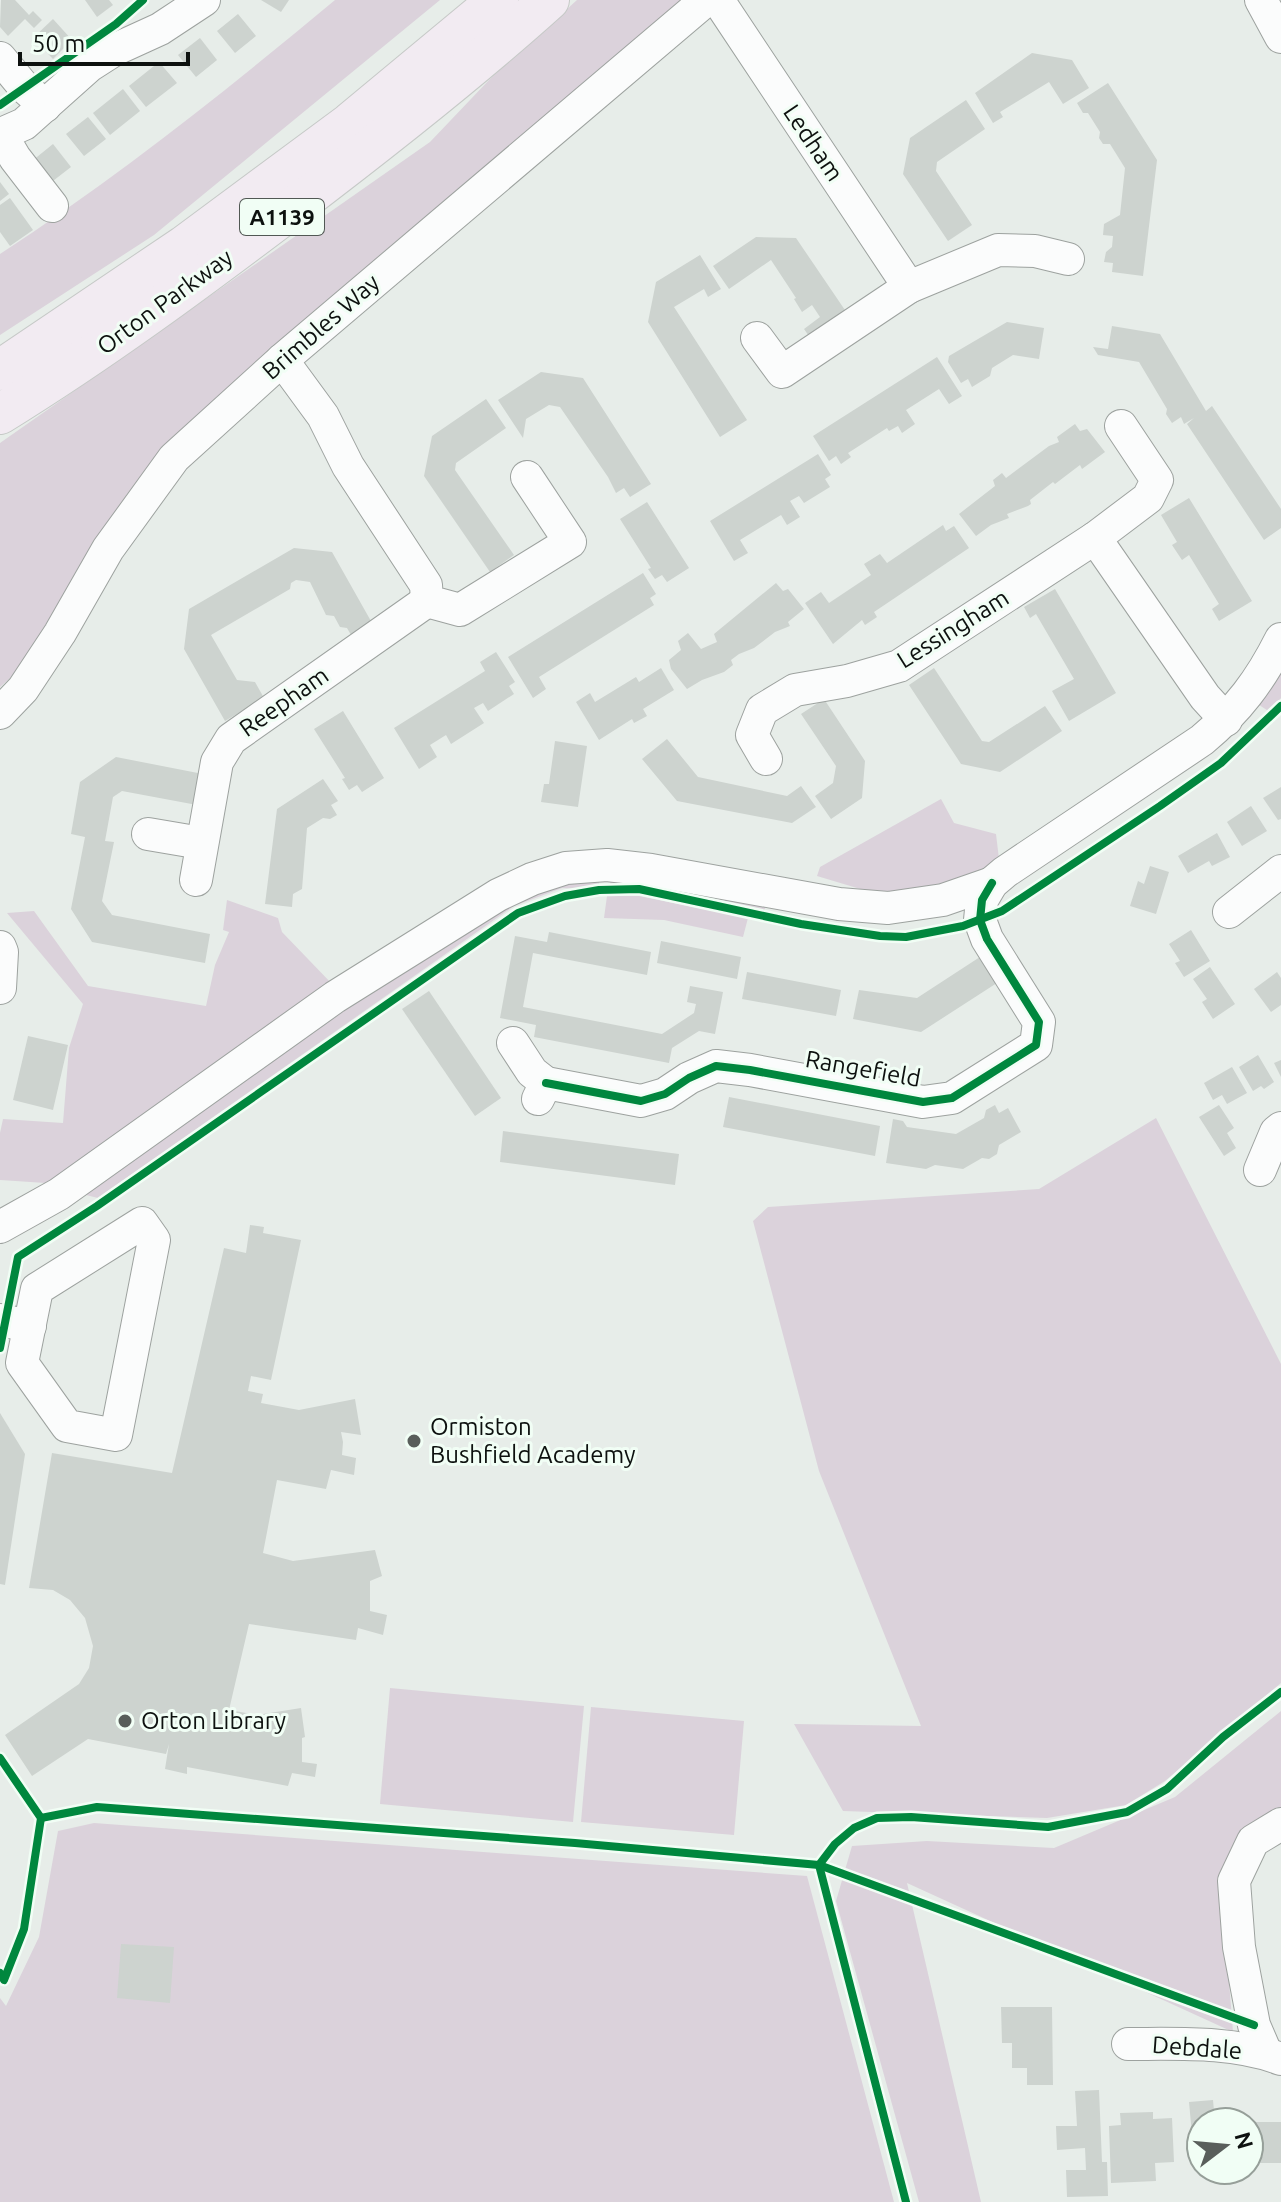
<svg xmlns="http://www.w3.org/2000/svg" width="1281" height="2202" viewBox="0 0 1281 2202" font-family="Ubuntu,sans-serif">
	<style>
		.green { fill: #dbd2db }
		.building { fill: #cdd3cf }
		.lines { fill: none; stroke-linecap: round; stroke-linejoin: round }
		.minor-casing { stroke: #9da29f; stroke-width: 34 }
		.major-casing { stroke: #c6c9c7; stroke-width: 42 }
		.minor { stroke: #fbfcfc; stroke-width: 32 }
		.major { stroke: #f2ebf2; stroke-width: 40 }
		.cycleway-casing { stroke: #f1fef5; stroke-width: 13 }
		.cycleway { stroke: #00873e; stroke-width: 8 }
		.poi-dot { fill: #595e5b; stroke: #f1fef5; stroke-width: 3 }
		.labels { text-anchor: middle; stroke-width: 6; stroke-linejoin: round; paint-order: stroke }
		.shield { fill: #f1fef5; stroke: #515854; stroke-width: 2 }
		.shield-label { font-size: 22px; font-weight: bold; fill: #0d110f }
		.street-label { font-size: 24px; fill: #0d110f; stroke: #f1fef5 }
		.poi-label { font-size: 24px; fill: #0d110f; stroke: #f1fef5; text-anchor: start }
	</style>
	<rect width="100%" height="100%" fill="#e7ede9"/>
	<g class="green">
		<path d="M335,0h105l-286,235 -154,100v-81c118,-77 227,-164 335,-254z"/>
		<polygon points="577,0 698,0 301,322 127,494 74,585 19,670 0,687 0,443 430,142 490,79"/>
		<polygon points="1281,659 1281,698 1270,712 1256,703"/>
		<polygon points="941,799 954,823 996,834 999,859 970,879 887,897 817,876 820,867"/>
		<polygon points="611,872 769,899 764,911 639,885 610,887"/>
		<polygon points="599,874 599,890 562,888 514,906 98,1198 74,1192 344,1001 525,890"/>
		<polygon points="607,896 639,896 748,918 743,937 664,920 604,918"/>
		<polygon points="227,900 278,918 282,932 334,986 61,1184 0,1180 0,1133 3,1119 63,1123 69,1048 83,1004 7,913 34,911 88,986 206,1006 215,965 229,932 223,930"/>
		<polygon points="1156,1118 1281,1364 1281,1683 1165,1781 1126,1805 1047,1818 843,1811 794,1724 921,1726 819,1471 753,1221 768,1207 1039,1189"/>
		<polygon points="390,1688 584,1706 573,1822 380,1804"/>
		<polygon points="591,1707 744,1721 734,1835 581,1822"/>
		<polygon points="1281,1711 1281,1809 1221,1879 1233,2032 907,1883 981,2202 919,2202 836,1901 852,1846 927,1841 1054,1848 1175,1797"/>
		<polygon points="94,1823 807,1876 894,2202 0,2202 0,1998 6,2006 39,1937 58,1831"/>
	</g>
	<g class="building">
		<polygon points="1,0 15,0 29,15 33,11 42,20 34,28 25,19 8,36 0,27"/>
		<polygon points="85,0 109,0 113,5 97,17"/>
		<polygon points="261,0 289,0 281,12"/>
		<polygon points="238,14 256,36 235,53 217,31"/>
		<polygon points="53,19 72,40 53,59 33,38"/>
		<polygon points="200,38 217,60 196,77 178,55"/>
		<polygon points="1032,53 1072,60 1089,88 1063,104 1049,82 1000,112 1003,117 993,123 975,93"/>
		<polygon points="159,62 177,83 146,107 129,86"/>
		<polygon points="1108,83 1157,160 1143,276 1112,272 1113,263 1104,262 1106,252 1112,247 1113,236 1103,235 1104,224 1120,215 1125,168 1110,144 1103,144 1099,138 1100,132 1088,113 1083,113 1077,103"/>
		<polygon points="123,89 140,111 110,135 93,113"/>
		<polygon points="966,100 985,129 937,162 936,171 972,225 948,241 903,174 910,138"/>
		<polygon points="88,117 106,139 84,156 66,134"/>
		<polygon points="53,144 71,167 49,184 32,161"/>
		<polygon points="0,182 9,194 0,201"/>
		<polygon points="10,198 33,230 10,246 0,232 0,205"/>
		<polygon points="756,237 796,238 849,316 813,342 804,329 820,317 812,305 802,312 794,299 796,298 771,260 729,289 713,266"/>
		<polygon points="700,255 721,289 708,297 704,289 674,307 747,420 720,437 648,322 656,282"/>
		<polygon points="1007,322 1044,328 1039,359 1013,355 992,368 990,376 972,387 968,379 961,383 948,362 949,356"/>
		<polygon points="1112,326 1160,334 1206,411 1212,406 1281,509 1281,528 1264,540 1187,424 1194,418 1184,424 1181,417 1172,423 1166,414 1167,409 1139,362 1098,355 1093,347 1108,349"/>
		<polygon points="937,357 962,396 949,404 939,389 906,410 915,424 902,433 898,426 889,431 887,428 848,453 851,457 841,464 836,456 829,461 813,436"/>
		<polygon points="541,372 583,378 651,484 630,497 624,488 616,493 608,477 560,407 549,405 526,419 523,438 498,400"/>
		<polygon points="486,399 506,428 456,463 455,470 514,555 490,572 424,476 432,436"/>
		<polygon points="1075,424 1080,431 1087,429 1105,452 1082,469 1080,465 1055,484 1053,482 1030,500 1031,504 1028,506 1007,514 1009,518 991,525 976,536 959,514 995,486 993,480 1002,473 1006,478 1049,446 1059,442 1057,437"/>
		<polygon points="818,454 831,475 825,479 830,487 804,503 799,496 790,501 800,517 787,525 781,515 740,540 748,553 734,561 710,521"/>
		<polygon points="1189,498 1252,601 1219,621 1212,609 1219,604 1189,555 1182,560 1172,545 1177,542 1161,515"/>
		<polygon points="647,502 689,568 667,582 662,575 655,579 648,569 651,568 620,519"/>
		<polygon points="943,525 946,531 954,526 969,548 874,612 877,617 865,625 862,620 833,644 805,603 821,592 829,603 871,575 864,564 880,554 887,563"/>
		<polygon points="294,548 332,552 376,630 355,642 347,628 340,627 334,616 326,615 310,582 296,580 291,583 290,589 211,635 237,680 255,682 264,698 225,721 184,649 189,609"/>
		<polygon points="643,573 656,594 650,598 654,605 539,677 546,689 533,698 508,657"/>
		<polygon points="776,583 783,591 788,589 804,609 788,622 790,626 775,632 754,648 739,654 731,660 733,665 724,672 702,680 687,689 671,669 669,660 681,650 678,641 688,633 701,649 717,642 714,634"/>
		<polygon points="1055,589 1116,693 1069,721 1052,691 1074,679 1036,614 1030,618 1024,607"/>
		<polygon points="496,652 515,682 509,686 514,694 488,711 483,703 474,708 484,723 451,744 446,735 430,745 437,757 419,769 394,728 485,671 480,662"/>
		<polygon points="661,668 674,690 643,709 647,716 634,723 632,719 599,740 576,702 590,693 595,702 636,677 639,682"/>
		<polygon points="934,668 982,741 989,742 1045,706 1062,731 1000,772 961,764 909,685"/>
		<polygon points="824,699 865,761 862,798 831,819 815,796 833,783 836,766 801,714"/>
		<polygon points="343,711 384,778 362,792 357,785 349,790 342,779 345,778 314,729"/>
		<polygon points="667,739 698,777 787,796 801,786 816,807 792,823 677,801 642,759"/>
		<polygon points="555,741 587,746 578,807 541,802 544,784 549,784"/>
		<polygon points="116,757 203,774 197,805 122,791 113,797 105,841 114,842 102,901 112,915 210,934 205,963 92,942 71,909 85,837 71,834 80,782"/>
		<polygon points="323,779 338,801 331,805 337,815 330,819 323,818 307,828 302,889 293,894 292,907 265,904 277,809"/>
		<polygon points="1281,787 1281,819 1278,820 1263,798"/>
		<polygon points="1251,806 1267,831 1242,846 1227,822"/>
		<polygon points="1217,833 1230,857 1212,866 1209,861 1188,873 1178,856"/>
		<polygon points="1150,866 1169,872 1156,914 1130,906 1138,881 1144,884"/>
		<polygon points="1191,930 1210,961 1184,977 1175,963 1180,961 1169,944"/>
		<polygon points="549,932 651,952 647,975 533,953 523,1007 662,1034 694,1013 696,1004 687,1002 690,986 723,992 715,1034 699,1031 672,1048 669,1063 534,1037 536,1025 500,1018 515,936 547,942"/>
		<polygon points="661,941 741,957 737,979 657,963"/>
		<polygon points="983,955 1000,981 921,1032 853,1019 859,990 917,998"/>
		<polygon points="1210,967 1235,1004 1213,1019 1202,1002 1207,999 1193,979"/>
		<polygon points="747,972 841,990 836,1016 742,999"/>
		<polygon points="1277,972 1281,978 1281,1005 1271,1012 1254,989"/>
		<polygon points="429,991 501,1098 475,1116 402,1009"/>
		<polygon points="28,1036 68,1045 53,1110 13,1100"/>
		<polygon points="1258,1055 1274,1082 1264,1089 1261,1086 1253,1091 1239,1067"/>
		<polygon points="1281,1060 1281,1077 1274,1063"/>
		<polygon points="1232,1067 1247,1093 1227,1104 1222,1095 1213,1100 1204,1083"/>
		<polygon points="729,1097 880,1126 875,1156 723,1127"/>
		<polygon points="995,1105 999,1113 1008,1108 1021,1132 999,1145 997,1154 989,1159 982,1158 963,1169 935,1165 926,1169 886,1163 893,1119 903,1121 907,1127 956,1134 984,1118 986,1110"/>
		<polygon points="1219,1105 1234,1128 1227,1133 1236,1148 1224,1156 1199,1117"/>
		<polygon points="503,1131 679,1154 675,1185 500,1162"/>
		<polygon points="250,1225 264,1227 263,1233 301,1240 271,1380 251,1376 248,1391 263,1394 261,1403 299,1410 355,1399 361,1435 341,1432 343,1442 342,1455 356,1458 354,1475 331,1470 326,1489 277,1480 263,1553 293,1561 375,1550 382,1576 370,1581 370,1611 387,1615 383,1635 358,1628 356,1640 249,1624 229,1710 257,1715 301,1708 305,1737 302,1738 302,1762 317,1764 315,1777 292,1773 288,1786 187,1767 187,1774 165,1769 169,1744 166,1754 88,1739 32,1776 5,1735 79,1684 89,1668 93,1646 85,1618 70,1600 53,1590 29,1588 52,1453 172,1473 224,1248 246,1253"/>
		<polygon points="0,1413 25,1454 5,1585 0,1584"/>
		<polygon points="121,1944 174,1947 170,2003 117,1998"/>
		<polygon points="1001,2007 1052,2007 1053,2085 1027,2085 1027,2068 1012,2068 1012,2043 1002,2043"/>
		<polygon points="1099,2090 1102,2162 1107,2162 1108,2196 1067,2197 1066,2170 1086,2170 1085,2148 1057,2150 1056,2126 1077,2126 1075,2091"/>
		<polygon points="1213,2100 1215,2122 1201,2122 1201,2155 1194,2156 1189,2102"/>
		<polygon points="1153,2112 1153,2119 1172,2118 1174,2162 1155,2163 1156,2181 1111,2183 1109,2126 1121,2125 1120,2113"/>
		<rect x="1249" y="2122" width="32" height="41"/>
	</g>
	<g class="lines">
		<defs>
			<g id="minor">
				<polyline points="718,0 909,287 782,372 757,338"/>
				<polyline points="1261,0 1281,37"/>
				<polyline points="0,58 24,87 45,106"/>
				<polyline points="52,206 15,158 1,134 24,124 89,66 114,50 160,29 204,0"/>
				<polyline points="909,287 998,250 1035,251 1068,259"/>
				<polyline points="282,360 323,416 348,466 426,585 427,601 460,610 570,542 527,477"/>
				<polyline points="1095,538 1205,697 1226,720"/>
				<polyline points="0,713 23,689 60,633 108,549 174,458 282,360 706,0"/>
				<polyline points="766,759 752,735 762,710 795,690 847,681 899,666 1095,538 1148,498 1157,480 1121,426"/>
				<polyline points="148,834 201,843"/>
				<polyline points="196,880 217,762 231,739 427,601"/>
				<polyline points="1229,912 1281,871"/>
				<polyline points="0,947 2,952 0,988"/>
				<polyline points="513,1043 532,1072 546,1083 538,1099"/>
				<path d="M546,1083l95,18 24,-7 24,-16 27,-12 34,4 173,32 29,-4 84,-53 3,-23 -52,-83 -7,-19 2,-20 10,-17 13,-11 197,-132c36,-30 58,-59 79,-101"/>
				<polyline points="1260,1170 1276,1132 1281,1128"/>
				<polygon points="142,1223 154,1240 116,1435 67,1426 22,1363 37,1289"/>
				<polyline points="0,1227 59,1194 335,997 498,895 532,879 566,868 607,865 651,870 839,904 888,908 943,900 992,883"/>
				<polyline points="0,1320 30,1326"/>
				<path d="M1128,2044c51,0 105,-3 153,15"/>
				<polyline points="1266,2053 1254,2025 1239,1947 1234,1881 1253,1841 1281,1824"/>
			</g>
			<g id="major">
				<polyline points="0,370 184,246 350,123 498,0"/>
				<path d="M0,414c102,-63 198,-134 294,-207 87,-66 174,-134 255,-207"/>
			</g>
		</defs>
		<use href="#minor" class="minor-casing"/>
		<use href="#major" class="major-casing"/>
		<use href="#minor" class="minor"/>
		<use href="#major" class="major"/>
		<defs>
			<g id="cycleway">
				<polyline points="0,105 116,24 143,0"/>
				<polyline points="546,1083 641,1101 665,1094 689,1078 716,1066 750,1070 923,1102 952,1098 1036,1045 1039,1022 987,939 980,920 982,900 992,883"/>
				<polyline points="0,1348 18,1257 97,1206 518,913 565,896 599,890 639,889 801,924 880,936 906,937 963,926 1002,911 1160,806 1221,763 1281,706"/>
				<polyline points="0,1758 41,1818 24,1929 4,1980 0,1973"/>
				<polyline points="41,1818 97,1807 575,1843 819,1865 1254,2025"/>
				<polyline points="819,1865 835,1844 854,1828 877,1818 911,1817 1048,1827 1127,1812 1167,1789 1223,1737 1281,1692"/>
				<polyline points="819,1865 906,2202"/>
			</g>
		</defs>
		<use href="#cycleway" class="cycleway-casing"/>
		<use href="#cycleway" class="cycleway"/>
	</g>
	<g class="poi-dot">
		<circle cx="414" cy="1441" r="8"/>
		<circle cx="125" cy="1721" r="8"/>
	</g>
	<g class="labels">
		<rect class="shield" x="240" y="199" width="84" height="36" rx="6"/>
		<g class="shield-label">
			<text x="282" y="225">A1139</text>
		</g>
		<g class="street-label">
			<text transform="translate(813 143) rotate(56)" y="8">Ledham</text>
			<text transform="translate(165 302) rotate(-36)" y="8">Orton Parkway</text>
			<text transform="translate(321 327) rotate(-41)" y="8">Brimbles Way</text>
			<text transform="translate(953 629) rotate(-32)" y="8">Lessingham</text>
			<text transform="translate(284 702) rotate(-35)" y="8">Reepham</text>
			<text transform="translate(863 1069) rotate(10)" y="8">Rangefield</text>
			<text transform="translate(1197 2048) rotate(4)" y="8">Debdale</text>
		</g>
		<g class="poi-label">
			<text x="430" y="1435">Ormiston<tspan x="430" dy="28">Bushfield Academy</tspan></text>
			<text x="141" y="1729">Orton Library</text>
		</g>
	</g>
	<g transform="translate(1225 2146) rotate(74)"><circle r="38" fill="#f1fef5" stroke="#969f99" stroke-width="2"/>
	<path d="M0-6L14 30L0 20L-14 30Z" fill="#595e5b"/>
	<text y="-12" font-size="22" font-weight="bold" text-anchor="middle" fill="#0d110f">N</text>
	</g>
	<path d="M20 52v12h168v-12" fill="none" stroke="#0d110f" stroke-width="4"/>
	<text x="32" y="52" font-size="24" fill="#0d110f" stroke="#f1fef5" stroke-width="6" paint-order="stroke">50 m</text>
</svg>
